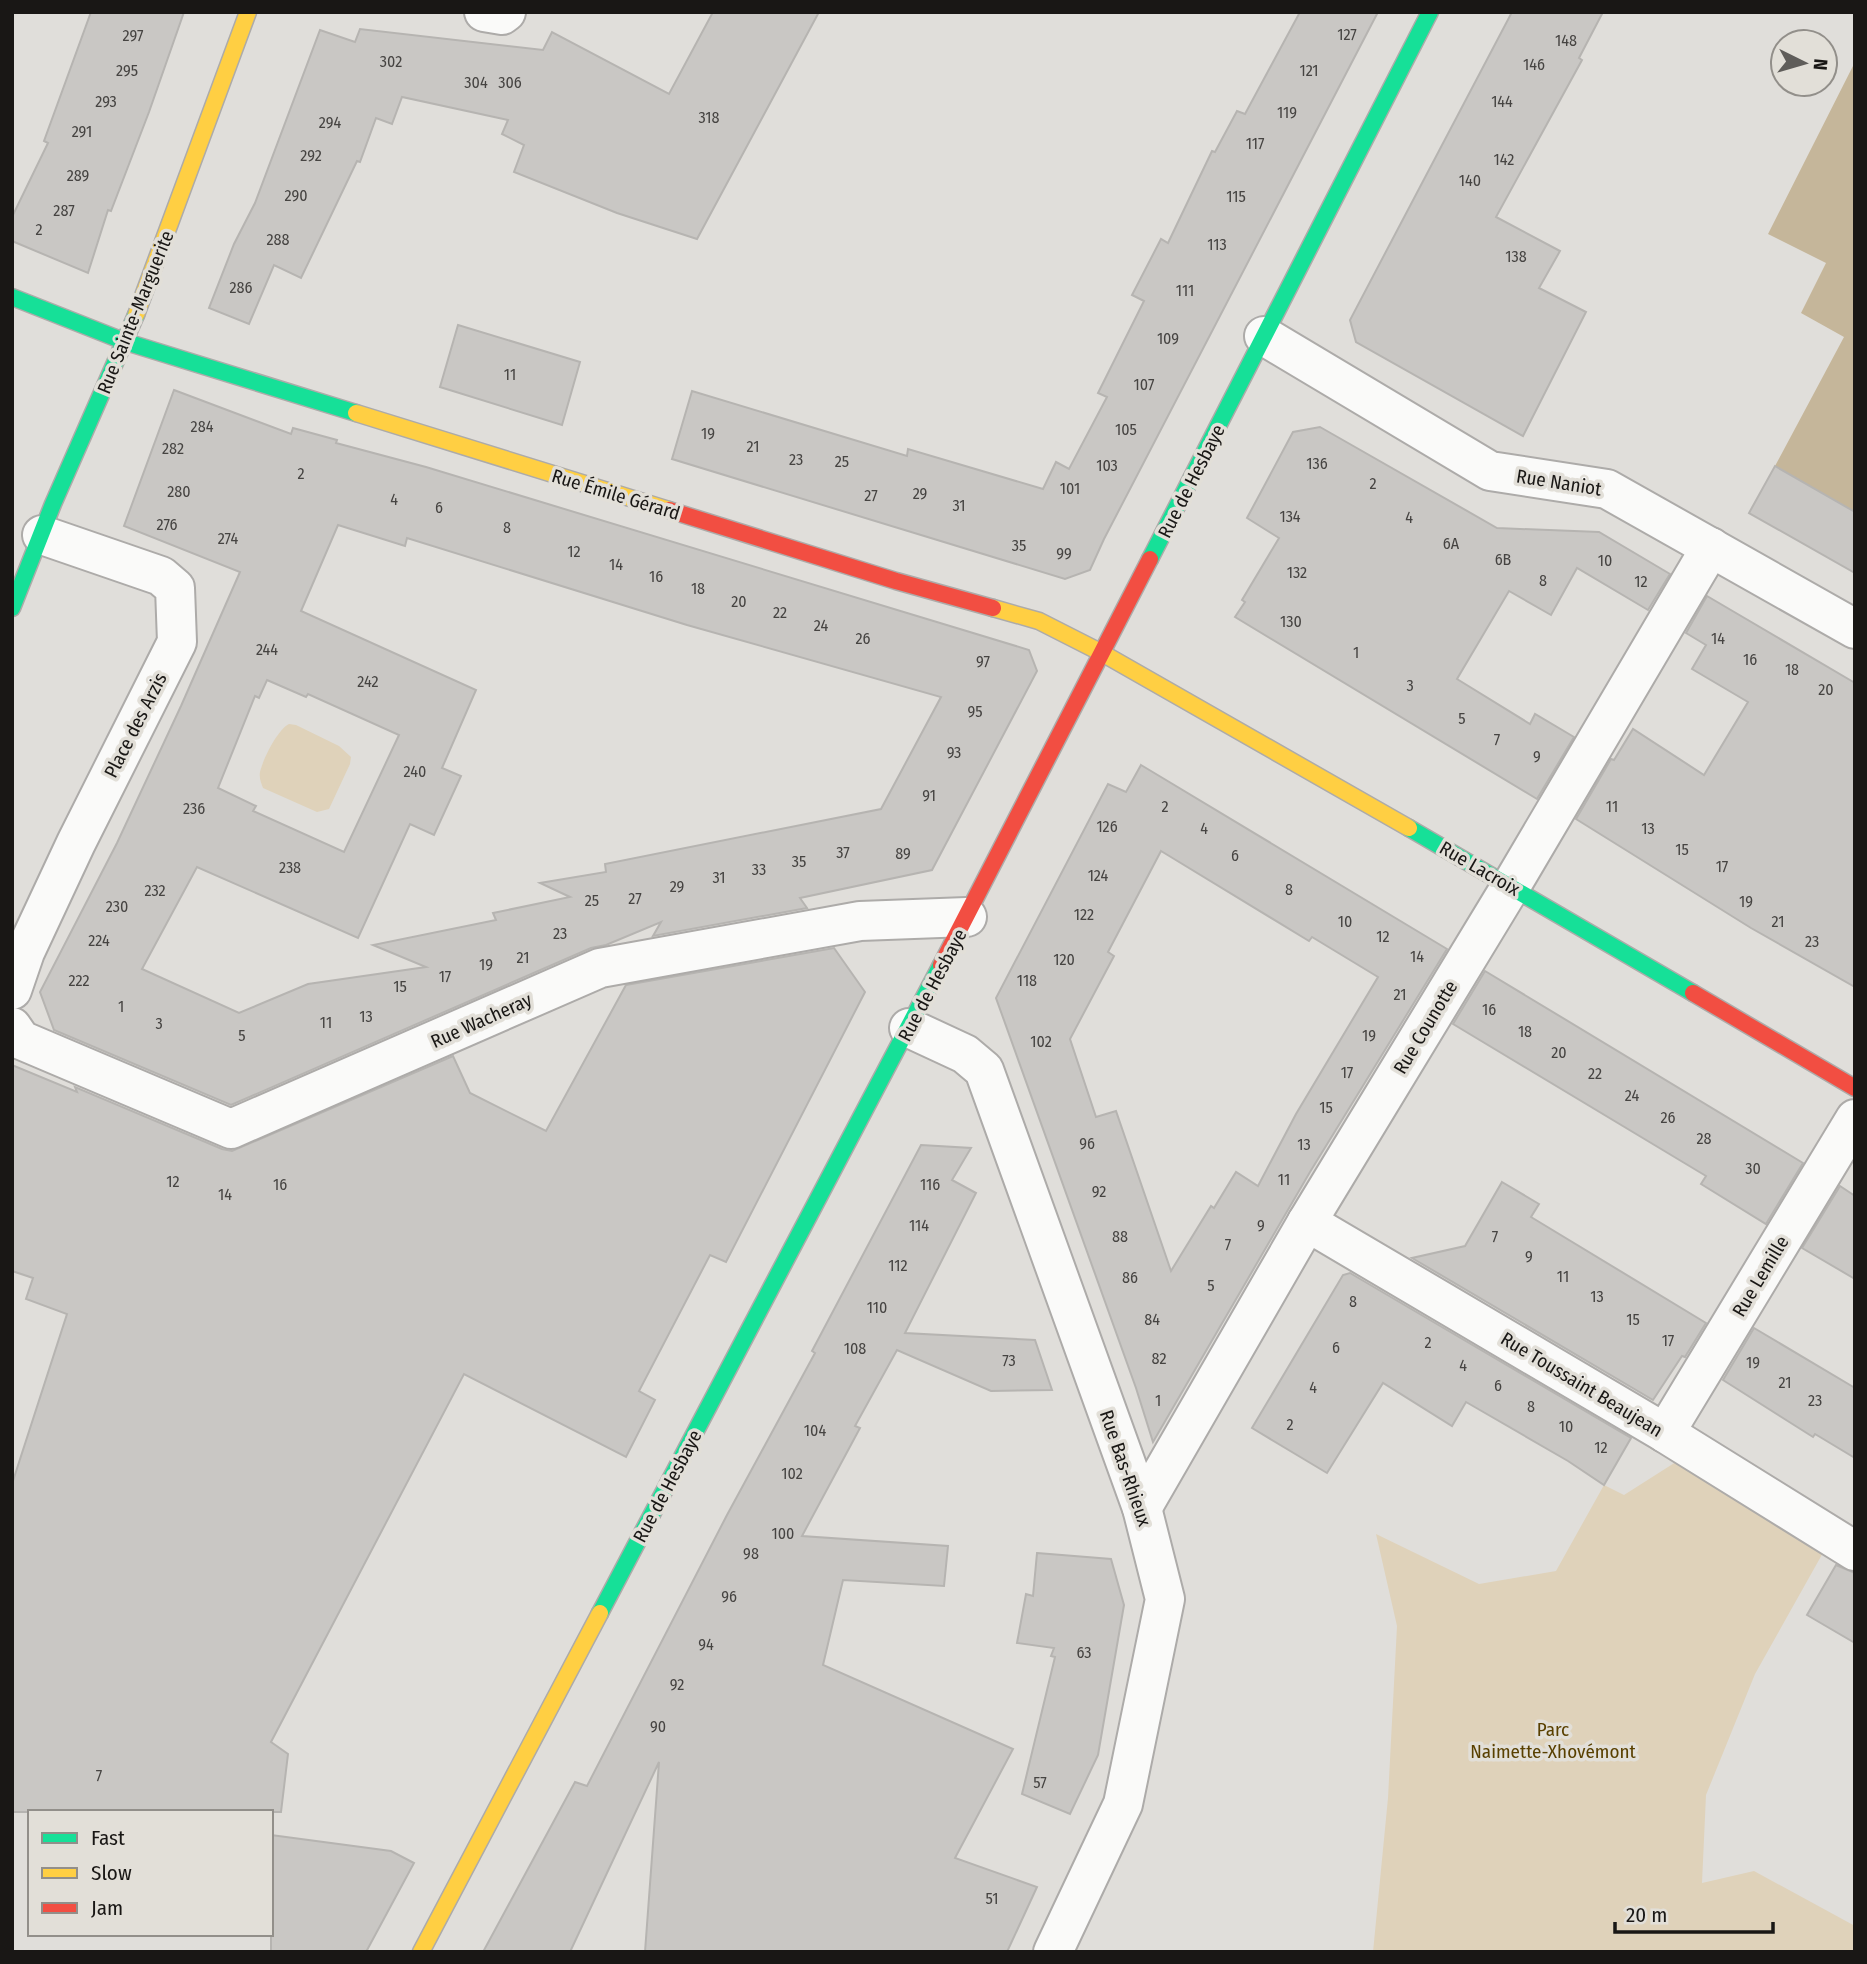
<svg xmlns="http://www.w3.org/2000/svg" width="1867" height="1964" viewBox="0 0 1867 1964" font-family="'Fira Sans Condensed',sans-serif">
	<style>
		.green { fill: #dfd2ba }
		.forest { fill: #c5b69a }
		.building { fill: #c9c7c4; stroke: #b6b4b1; stroke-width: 2; fill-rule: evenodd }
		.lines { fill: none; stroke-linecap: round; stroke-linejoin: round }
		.street-casing { stroke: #adaba9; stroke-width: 42 }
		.fast-casing { stroke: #adaba9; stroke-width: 19 }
		.slow-casing { stroke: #adaba9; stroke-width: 19 }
		.jam-casing { stroke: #adaba9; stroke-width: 19 }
		.street { stroke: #fafaf9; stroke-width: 38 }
		.fast { stroke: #16e098; stroke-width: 16 }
		.slow { stroke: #ffcf43; stroke-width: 16 }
		.jam { stroke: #f24e42; stroke-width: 16 }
		.labels { text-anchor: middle; stroke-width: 7; stroke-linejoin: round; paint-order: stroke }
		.number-label { font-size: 16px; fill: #464442 }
		.street-label { font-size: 19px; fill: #191715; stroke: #e2dfd8 }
		.park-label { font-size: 19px; fill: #594000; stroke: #e2dfd8 }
	</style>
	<rect width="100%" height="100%" fill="#e0deda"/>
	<g class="green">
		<path d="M289,724l7,1 43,21 12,11 -1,7 -21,45 -12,3 -54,-24c-2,-6 -4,-10 -3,-16 3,-13 18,-43 29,-48z"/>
		<polygon points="1679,1460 1824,1551 1755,1674 1706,1795 1702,1883 1754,1871 1855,1926 1855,1952 1373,1952 1388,1798 1397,1626 1376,1534 1479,1584 1556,1571 1604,1485 1624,1495"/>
	</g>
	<polygon class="forest" points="1855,62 1855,512 1775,466 1844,337 1801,313 1826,263 1768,234"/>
	<g class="building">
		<polygon points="91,12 184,12 149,112 111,211 108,210 88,273 12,241 12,217 48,143 44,141"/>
		<polygon points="713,12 819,12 697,239 617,213 514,172 524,145 502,134 508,120 402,97 392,124 376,118 360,162 357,161 301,278 274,265 249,324 209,308 234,244 255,203 320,30 355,42 360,29 543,50 552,32 669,94"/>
		<polygon points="1300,12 1378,12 1104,539 1090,570 1065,579 672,459 692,391 907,456 908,449 1043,489 1056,462 1069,469 1107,397 1098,393 1144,301 1132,295 1161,239 1168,243 1212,151 1215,152 1237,111 1245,114"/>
		<polygon points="1512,12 1603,12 1579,58 1582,60 1496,217 1560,251 1539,288 1586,312 1523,436 1356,342 1350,320"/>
		<polygon points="458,325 580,362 562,425 440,387"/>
		<path d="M174,390l117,44 2,-6 44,12 -1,3 90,24 603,183 8,21 -105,199 -132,28 7,10 -154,28 8,-14 -55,23 -15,3 -360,157 -177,-75 -14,-38 77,-149 64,-137 59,-134 -116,-46zM338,525l67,21 2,-8 280,87 254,72 -60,112 -276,55 1,8 -66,11 30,14 -77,16 3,7 -123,25 53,22 -118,17 -69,29 -97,-44 55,-102 161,71 52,-114 24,11 27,-59 -19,-8 34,-78 -175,-79zM267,680l39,17 2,-3 91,41 -55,117 -91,-41 3,-5 -38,-18 37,-92 4,2z"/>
		<polygon points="1320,427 1497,528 1599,532 1670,574 1648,610 1577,568 1551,615 1509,591 1457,679 1530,724 1535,714 1574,737 1537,799 1235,617 1245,602 1242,600 1279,538 1247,518 1293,432"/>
		<polygon points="1775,466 1855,512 1855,573 1749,513"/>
		<polygon points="1707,596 1855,683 1855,987 1751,928 1576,819 1611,759 1614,760 1633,729 1704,775 1748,702 1692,669 1706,645 1686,633"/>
		<path d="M1141,765l306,184 -137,223 -157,270 -17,-54 -140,-390 112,-214 18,8zM1161,851l148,90 3,-4 66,40 -82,137 -38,72 -22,-14 -22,36 -3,-2 -40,65 -55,-160 -20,6 -26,-78 44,-83 -6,-4z"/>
		<polygon points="834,948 865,992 726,1262 710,1255 639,1391 655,1400 626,1457 464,1374 271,1742 288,1754 281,1812 12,1812 12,1484 67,1314 26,1299 33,1278 12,1271 12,1065 77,1092 75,1087 222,1149 232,1151 453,1056 470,1093 546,1131 626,985"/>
		<polygon points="1485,971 1803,1163 1766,1224 1701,1184 1706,1176 1453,1024"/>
		<polygon points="921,1145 971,1148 952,1180 976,1193 905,1333 1035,1340 1052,1390 991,1391 897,1350 855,1426 860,1428 802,1536 948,1546 944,1586 843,1580 823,1665 1013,1749 955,1858 1037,1887 1007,1952 645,1952 659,1762 570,1952 483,1952 575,1782 587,1786 727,1515 815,1353 812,1351"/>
		<polygon points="1502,1182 1539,1204 1531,1217 1706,1323 1685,1357 1682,1356 1653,1400 1412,1258 1465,1246"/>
		<polygon points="1840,1186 1855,1196 1855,1279 1802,1248"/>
		<polygon points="1350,1273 1631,1438 1604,1485 1568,1461 1466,1402 1452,1426 1383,1383 1327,1473 1252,1428 1343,1275"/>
		<polygon points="1754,1328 1855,1388 1855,1458 1815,1434 1813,1437 1723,1380"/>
		<polygon points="1037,1553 1111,1559 1124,1605 1098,1755 1070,1814 1022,1794 1055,1657 1051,1656 1054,1648 1017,1643 1026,1594 1033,1596"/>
		<polygon points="1836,1565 1855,1573 1855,1643 1807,1615"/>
		<polygon points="271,1835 391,1851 414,1863 366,1952 271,1952"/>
	</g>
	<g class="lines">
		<defs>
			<g id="street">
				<polyline points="484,12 502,15 506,12"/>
				<polyline points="1264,336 1490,471 1607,489 1855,629"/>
				<polyline points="12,990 25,952 76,843 177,642 175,588 161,576 42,535"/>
				<polyline points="12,1027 21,1040 231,1129 600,968 860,921 967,917"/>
				<polyline points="909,1028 965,1054 984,1070 1142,1508 1165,1599 1123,1804 1053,1952"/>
				<polyline points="1307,1222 1665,1433 1855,1551"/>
				<polyline points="1665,1433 1855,1119"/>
				<polyline points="1142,1508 1307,1222 1511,886 1711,547"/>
			</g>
			<g id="fast">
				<polyline points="12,297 126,342 356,413"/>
				<polyline points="1150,559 1430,12"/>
				<polyline points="12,608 53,504 136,315"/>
				<polyline points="1409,828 1693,993"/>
				<polyline points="600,1613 941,965"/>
			</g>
			<g id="slow">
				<polyline points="136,315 248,12"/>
				<polyline points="356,413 669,510"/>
				<polyline points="993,608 1039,621 1102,653 1409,828"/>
				<polyline points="421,1952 600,1613"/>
			</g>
			<g id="jam">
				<polyline points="669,510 896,581 993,608"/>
				<polyline points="941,965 1150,559"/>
				<polyline points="1693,993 1855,1088"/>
			</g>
		</defs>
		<use href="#street" class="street-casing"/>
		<use href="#fast" class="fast-casing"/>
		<use href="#slow" class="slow-casing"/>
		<use href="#jam" class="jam-casing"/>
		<use href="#street" class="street"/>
		<use href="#fast" class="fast"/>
		<use href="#slow" class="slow"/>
		<use href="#jam" class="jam"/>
	</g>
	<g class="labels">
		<g class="number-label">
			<text x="1347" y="40">127</text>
			<text x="133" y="41">297</text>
			<text x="1566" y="46">148</text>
			<text x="391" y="67">302</text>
			<text x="1534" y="70">146</text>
			<text x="127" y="76">295</text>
			<text x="1309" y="76">121</text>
			<text x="476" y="88">304</text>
			<text x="510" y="88">306</text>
			<text x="106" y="107">293</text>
			<text x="1502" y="107">144</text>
			<text x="1287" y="118">119</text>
			<text x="709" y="123">318</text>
			<text x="330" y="128">294</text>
			<text x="82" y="137">291</text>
			<text x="1255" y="149">117</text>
			<text x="311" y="161">292</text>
			<text x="1504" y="165">142</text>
			<text x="78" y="181">289</text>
			<text x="1470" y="186">140</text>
			<text x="296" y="201">290</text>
			<text x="1236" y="202">115</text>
			<text x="64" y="216">287</text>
			<text x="39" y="235">2</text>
			<text x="278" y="245">288</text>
			<text x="1217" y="250">113</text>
			<text x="1516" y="262">138</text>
			<text x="241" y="293">286</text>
			<text x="1185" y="296">111</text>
			<text x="1168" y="344">109</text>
			<text x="510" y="380">11</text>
			<text x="1144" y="390">107</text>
			<text x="202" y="432">284</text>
			<text x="1126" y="435">105</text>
			<text x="708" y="439">19</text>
			<text x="753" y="452">21</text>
			<text x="173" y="454">282</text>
			<text x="796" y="465">23</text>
			<text x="842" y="467">25</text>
			<text x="1317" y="469">136</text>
			<text x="1107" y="471">103</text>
			<text x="301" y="479">2</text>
			<text x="1373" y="489">2</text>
			<text x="1070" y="494">101</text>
			<text x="179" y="497">280</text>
			<text x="920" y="499">29</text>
			<text x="871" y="501">27</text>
			<text x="394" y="505">4</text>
			<text x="959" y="511">31</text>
			<text x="439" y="513">6</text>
			<text x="1290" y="522">134</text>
			<text x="1409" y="523">4</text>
			<text x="167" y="530">276</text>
			<text x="507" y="533">8</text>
			<text x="228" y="544">274</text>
			<text x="1451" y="549">6A</text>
			<text x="1019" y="551">35</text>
			<text x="574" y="557">12</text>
			<text x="1064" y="559">99</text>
			<text x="1503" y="565">6B</text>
			<text x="1605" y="566">10</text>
			<text x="616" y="570">14</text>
			<text x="1297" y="578">132</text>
			<text x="656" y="582">16</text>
			<text x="1543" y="586">8</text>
			<text x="1641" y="587">12</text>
			<text x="698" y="594">18</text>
			<text x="739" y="607">20</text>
			<text x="780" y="618">22</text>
			<text x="1291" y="627">130</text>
			<text x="821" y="631">24</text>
			<text x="863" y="644">26</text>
			<text x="1718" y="644">14</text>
			<text x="267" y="655">244</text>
			<text x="1356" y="658">1</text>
			<text x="1750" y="665">16</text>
			<text x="983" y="667">97</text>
			<text x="1792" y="675">18</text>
			<text x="368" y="687">242</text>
			<text x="1410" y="691">3</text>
			<text x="1826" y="695">20</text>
			<text x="975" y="717">95</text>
			<text x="1462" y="724">5</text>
			<text x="1497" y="745">7</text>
			<text x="954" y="758">93</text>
			<text x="1537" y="762">9</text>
			<text x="415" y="777">240</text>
			<text x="929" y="801">91</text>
			<text x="1165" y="812">2</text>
			<text x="1612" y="812">11</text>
			<text x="194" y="814">236</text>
			<text x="1107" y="832">126</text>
			<text x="1204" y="834">4</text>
			<text x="1648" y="834">13</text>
			<text x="1682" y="855">15</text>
			<text x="843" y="858">37</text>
			<text x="903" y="859">89</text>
			<text x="1235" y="861">6</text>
			<text x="799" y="867">35</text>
			<text x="1722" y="872">17</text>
			<text x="290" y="873">238</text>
			<text x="759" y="875">33</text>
			<text x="1098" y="881">124</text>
			<text x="719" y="883">31</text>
			<text x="677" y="892">29</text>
			<text x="1289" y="895">8</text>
			<text x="155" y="896">232</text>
			<text x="635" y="904">27</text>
			<text x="592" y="906">25</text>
			<text x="1746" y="907">19</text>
			<text x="117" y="912">230</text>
			<text x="1084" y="920">122</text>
			<text x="1345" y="927">10</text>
			<text x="1778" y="927">21</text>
			<text x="560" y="939">23</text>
			<text x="1383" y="942">12</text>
			<text x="99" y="946">224</text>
			<text x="1812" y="947">23</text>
			<text x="1417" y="962">14</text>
			<text x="523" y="963">21</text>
			<text x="1064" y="965">120</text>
			<text x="486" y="970">19</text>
			<text x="445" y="982">17</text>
			<text x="79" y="986">222</text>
			<text x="1027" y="986">118</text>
			<text x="400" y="992">15</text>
			<text x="1400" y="1000">21</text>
			<text x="121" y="1012">1</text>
			<text x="1489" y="1015">16</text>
			<text x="366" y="1022">13</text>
			<text x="326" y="1028">11</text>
			<text x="159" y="1029">3</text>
			<text x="1525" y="1037">18</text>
			<text x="242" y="1041">5</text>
			<text x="1369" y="1041">19</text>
			<text x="1041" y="1047">102</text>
			<text x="1559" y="1058">20</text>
			<text x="1347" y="1078">17</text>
			<text x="1595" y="1079">22</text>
			<text x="1632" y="1101">24</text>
			<text x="1326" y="1113">15</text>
			<text x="1668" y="1123">26</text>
			<text x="1704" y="1144">28</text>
			<text x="1087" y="1149">96</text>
			<text x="1304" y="1150">13</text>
			<text x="1753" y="1174">30</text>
			<text x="1284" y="1185">11</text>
			<text x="173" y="1187">12</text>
			<text x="280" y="1190">16</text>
			<text x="930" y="1190">116</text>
			<text x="1099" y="1197">92</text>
			<text x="225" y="1200">14</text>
			<text x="919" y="1231">114</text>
			<text x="1261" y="1231">9</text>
			<text x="1120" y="1242">88</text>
			<text x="1495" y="1242">7</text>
			<text x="1228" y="1250">7</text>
			<text x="1529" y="1262">9</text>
			<text x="898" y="1271">112</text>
			<text x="1563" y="1282">11</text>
			<text x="1130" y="1283">86</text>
			<text x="1211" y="1291">5</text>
			<text x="1597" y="1302">13</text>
			<text x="1353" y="1307">8</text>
			<text x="877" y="1313">110</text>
			<text x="1152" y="1325">84</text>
			<text x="1633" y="1325">15</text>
			<text x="1668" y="1346">17</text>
			<text x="1428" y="1348">2</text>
			<text x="1336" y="1353">6</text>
			<text x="855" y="1354">108</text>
			<text x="1159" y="1364">82</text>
			<text x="1009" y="1366">73</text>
			<text x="1753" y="1368">19</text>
			<text x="1463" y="1371">4</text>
			<text x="1785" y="1388">21</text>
			<text x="1498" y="1391">6</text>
			<text x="1313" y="1393">4</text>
			<text x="1158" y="1406">1</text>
			<text x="1815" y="1406">23</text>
			<text x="1531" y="1412">8</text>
			<text x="1290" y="1430">2</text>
			<text x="1566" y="1432">10</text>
			<text x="815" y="1436">104</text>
			<text x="1601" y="1453">12</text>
			<text x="792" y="1479">102</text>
			<text x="783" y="1539">100</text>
			<text x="751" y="1559">98</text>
			<text x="729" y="1602">96</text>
			<text x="706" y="1650">94</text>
			<text x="1084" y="1658">63</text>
			<text x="677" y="1690">92</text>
			<text x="658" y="1732">90</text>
			<text x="99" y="1781">7</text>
			<text x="1040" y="1788">57</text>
			<text x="992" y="1904">51</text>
		</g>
		<g class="street-label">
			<text transform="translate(135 312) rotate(-68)" y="7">Rue Sainte-Marguerite</text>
			<text transform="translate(1191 481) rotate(-63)" y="7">Rue de Hesbaye</text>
			<text transform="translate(1559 482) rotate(9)" y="7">Rue Naniot</text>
			<text transform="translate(616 494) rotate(17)" y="7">Rue Émile Gérard</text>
			<text transform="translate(135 725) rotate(-63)" y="7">Place des Arzis</text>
			<text transform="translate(1480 868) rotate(30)" y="7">Rue Lacroix</text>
			<text transform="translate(932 985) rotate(-62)" y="7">Rue de Hesbaye</text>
			<text transform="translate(481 1020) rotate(-24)" y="7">Rue Wacheray</text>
			<text transform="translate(1425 1027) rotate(-59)" y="7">Rue Counotte</text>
			<text transform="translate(1760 1276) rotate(-59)" y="7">Rue Lemille</text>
			<text transform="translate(1582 1384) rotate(31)" y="7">Rue Toussaint Beaujean</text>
			<text transform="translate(1126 1468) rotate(71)" y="7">Rue Bas-Rhieux</text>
			<text transform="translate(667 1486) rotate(-62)" y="7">Rue de Hesbaye</text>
		</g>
		<g class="park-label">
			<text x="1553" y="1736">Parc<tspan x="1553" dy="22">Naimette-Xhovémont</tspan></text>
		</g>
	</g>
	<rect width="1867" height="1964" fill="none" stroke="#191715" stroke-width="28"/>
	<rect x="28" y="1810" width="245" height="126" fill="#e2dfd8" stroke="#928f8a" stroke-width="2"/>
	<rect x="42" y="1833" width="35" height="10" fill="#16e098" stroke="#928f8a" stroke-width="2"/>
	<text x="91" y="1845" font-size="21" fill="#191715">Fast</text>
	<rect x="42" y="1868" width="35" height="10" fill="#ffcf43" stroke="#928f8a" stroke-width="2"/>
	<text x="91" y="1880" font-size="21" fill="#191715">Slow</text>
	<rect x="42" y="1903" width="35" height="10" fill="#f24e42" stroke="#928f8a" stroke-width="2"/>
	<text x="91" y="1915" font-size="21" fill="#191715">Jam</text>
	<g transform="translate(1804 63) rotate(95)"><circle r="33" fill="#e2dfd8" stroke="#928f8a" stroke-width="2"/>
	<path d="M0-5L12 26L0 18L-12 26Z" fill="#5f5d5a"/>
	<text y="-10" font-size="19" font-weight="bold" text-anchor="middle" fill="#191715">N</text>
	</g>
	<path d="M1615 1922v10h158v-10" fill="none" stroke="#191715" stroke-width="3.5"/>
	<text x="1626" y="1922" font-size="21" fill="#191715" stroke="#e2dfd8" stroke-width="5" paint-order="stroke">20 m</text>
</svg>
